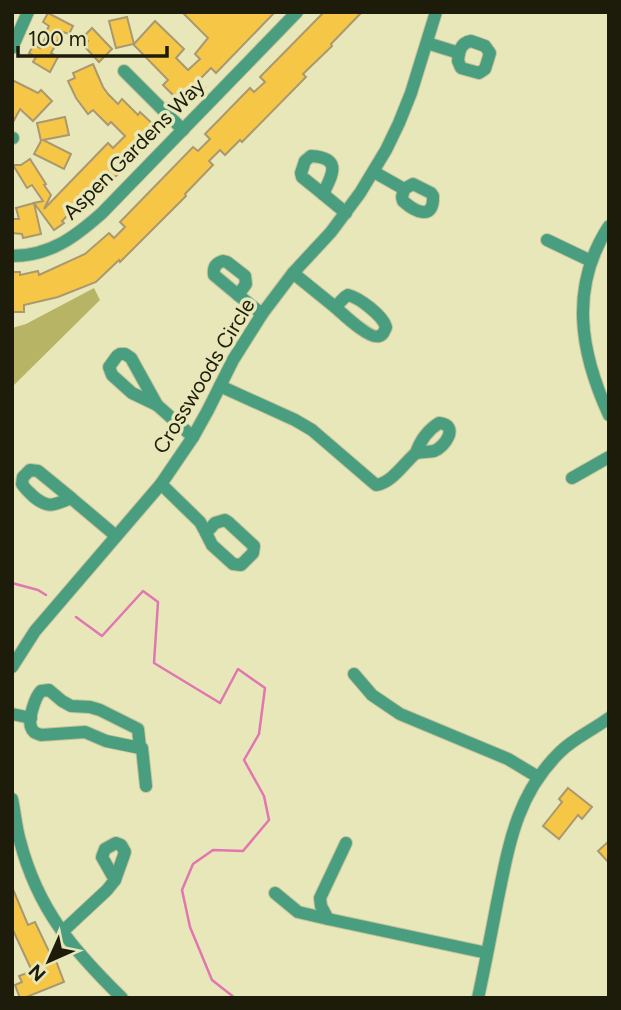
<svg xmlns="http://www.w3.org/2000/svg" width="621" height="1010" viewBox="0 0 621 1010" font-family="Figtree,sans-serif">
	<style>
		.green { fill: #b7b565 }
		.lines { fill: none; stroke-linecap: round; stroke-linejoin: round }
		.stream { stroke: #e176b1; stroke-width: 2.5 }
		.building { fill: #f6c647; stroke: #aa986f; stroke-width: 2 }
		.minor-casing { stroke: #c3c29a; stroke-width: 14 }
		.minor { stroke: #4a9e80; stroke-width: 12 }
		.labels { text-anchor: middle; stroke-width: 7; stroke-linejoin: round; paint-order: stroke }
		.street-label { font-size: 21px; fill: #1d1c0b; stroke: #e7e7b9 }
	</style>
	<rect width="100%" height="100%" fill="#e7e7b9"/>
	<polygon class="green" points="94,288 100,300 12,387 12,328 26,324"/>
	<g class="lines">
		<g class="stream">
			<polyline points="12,583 38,590 46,595"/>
			<polyline points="76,617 102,636 143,591 158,602 154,663 220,703 238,669 265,688 259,734 244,760 264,796 269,820 243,851 213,850 193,864 182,890 190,927 212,980 235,998"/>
		</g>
	</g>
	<g class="building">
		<polygon points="182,12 275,12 216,73 211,68 198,81 205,88 190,103 186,98 181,103 163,85 168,80 133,44 116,48 109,21 127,17 134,44 155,21 184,49 176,58 188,70 200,59 195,54 208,38"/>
		<polygon points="324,12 362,12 331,44 332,46 303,74 306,77 242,142 240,140 225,155 220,150 209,161 213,165 185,194 186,196 120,262 119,260 96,282 58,297 24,305 24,312 12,312 12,272 20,272 20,275 38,271 39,275 85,254 109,233 114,238 125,227 120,222 193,147 198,151 210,139 205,134 250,88 254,92 265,82 260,77"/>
		<polygon points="48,13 73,26 69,34 63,32 51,53 58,57 50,72 33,62 36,57 29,53 34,44 40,48 48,33 46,32 49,26 43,22"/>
		<polygon points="92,28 112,49 99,62 84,46 88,41 84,36"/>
		<polygon points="93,64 103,87 108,94 118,104 122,99 138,115 140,112 157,128 152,133 157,138 147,148 141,143 136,148 135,147 123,158 128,163 119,173 112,180 108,175 95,188 100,193 81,212 76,207 62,221 64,223 54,230 34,203 43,201 32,185 27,188 13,165 21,165 30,159 46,184 44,185 51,195 44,209 108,143 113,148 125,136 111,122 108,125 93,110 88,114 76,98 68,81 75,78 73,73"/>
		<polygon points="12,80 38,93 41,90 52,101 33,121 20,109 12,124"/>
		<polygon points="65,117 69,135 43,140 71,154 64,169 34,154 41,141 37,123"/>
		<polygon points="34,203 41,234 23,238 22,234 12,233 12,219 19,219 16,208"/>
		<polygon points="568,788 592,807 582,819 578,815 559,839 543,826 562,802 559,799"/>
		<polygon points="609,841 609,863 598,851"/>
		<polygon points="12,887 28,925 35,922 54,962 56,961 64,982 24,998 20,998 15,985 22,982 19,976 32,971 12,928"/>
	</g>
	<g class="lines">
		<defs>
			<g id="minor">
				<path d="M471,41l14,5 5,7 -5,16 -6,4 -18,-5 -3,-7c1,-9 2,-18 13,-20z"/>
				<polyline points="427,43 459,53"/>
				<polyline points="12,48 28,12"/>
				<polyline points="124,71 183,130"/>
				<polyline points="12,138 13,138"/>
				<path d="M311,156c32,2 21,19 12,38l-21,-17 -1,-4 4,-12z"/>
				<polyline points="374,172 404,189"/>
				<path d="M413,184l18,9 2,3c1,25 -18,16 -30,5l-1,-4 2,-8z"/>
				<polyline points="323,194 346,213"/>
				<path d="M609,226c-40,61 -29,126 0,189"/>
				<polyline points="547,240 591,261"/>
				<path d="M12,256c38,0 63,-19 90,-43l195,-201"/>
				<path d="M223,261l4,1 18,14 1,8 -8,11 -24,-20c-1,-8 2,-12 9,-14z"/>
				<polyline points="293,273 335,307"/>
				<polyline points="238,295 262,314"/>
				<path d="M348,295c12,3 35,21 38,32 -2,4 -2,8 -7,9 -9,4 -36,-22 -44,-29l10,-10z"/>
				<polygon points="120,354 125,354 131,358 157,405 132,393 112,375 109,367 117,356"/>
				<path d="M220,386l75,34 17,10 64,55c16,-2 28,-22 40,-32"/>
				<polyline points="157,405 193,437"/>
				<path d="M439,423c21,2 6,24 -5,28 -6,1 -13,1 -18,2 4,-12 12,-23 23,-30z"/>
				<path d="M30,470l8,1 33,27c-17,7 -22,11 -37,-1 -5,-5 -9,-8 -12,-13l1,-7z"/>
				<polyline points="572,478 609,457"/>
				<polyline points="161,484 200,522 206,533"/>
				<polyline points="71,498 116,536"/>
				<polygon points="225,520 228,522 254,546 253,553 241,565 233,564 212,545 206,533 215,523"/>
				<polyline points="12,667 35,631 161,484 193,437 208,410 233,360 262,314 293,273 331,232 360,193 386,150 399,123 411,93 436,12"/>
				<polyline points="354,674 372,695 400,714 508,759 538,777"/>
				<polyline points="12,714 31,718"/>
				<path d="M140,748l-2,-19 -38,-19 -10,-3 -19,-1 -9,-5 -13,-11 -8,1c-6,6 -13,28 -10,36 2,6 5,6 10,8l44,-3 21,9 34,7h2l4,38"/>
				<path d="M12,799c3,14 4,29 8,42 18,69 53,109 102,157"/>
				<polygon points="116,843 121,845 125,852 115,880 102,857 105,849"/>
				<polyline points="346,843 320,898 321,906 328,919 487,953"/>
				<polyline points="275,893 298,912 328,919"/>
				<polyline points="62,932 107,890 115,880"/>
				<path d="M478,998c7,-32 13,-64 19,-95 12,-58 19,-108 63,-151 14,-14 33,-22 49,-34"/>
			</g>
		</defs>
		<use href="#minor" class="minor-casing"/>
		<use href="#minor" class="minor"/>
	</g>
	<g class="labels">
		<g class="street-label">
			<text transform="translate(134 149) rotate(-45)" y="7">Aspen Gardens Way</text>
			<text transform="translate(204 376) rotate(-59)" y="7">Crosswoods Circle</text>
		</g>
	</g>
	<rect width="621" height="1010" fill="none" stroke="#1d1c0b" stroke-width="28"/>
	<g transform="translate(49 961) rotate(225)" stroke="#e7e7b9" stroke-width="5" paint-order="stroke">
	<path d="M0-5L12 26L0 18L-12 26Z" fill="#1d1c0b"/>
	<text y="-10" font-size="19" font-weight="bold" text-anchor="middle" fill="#1d1c0b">N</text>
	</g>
	<path d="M18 46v10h149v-10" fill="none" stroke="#1d1c0b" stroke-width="3.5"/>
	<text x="28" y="46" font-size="21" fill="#1d1c0b" stroke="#e7e7b9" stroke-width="5" paint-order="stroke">100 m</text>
</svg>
